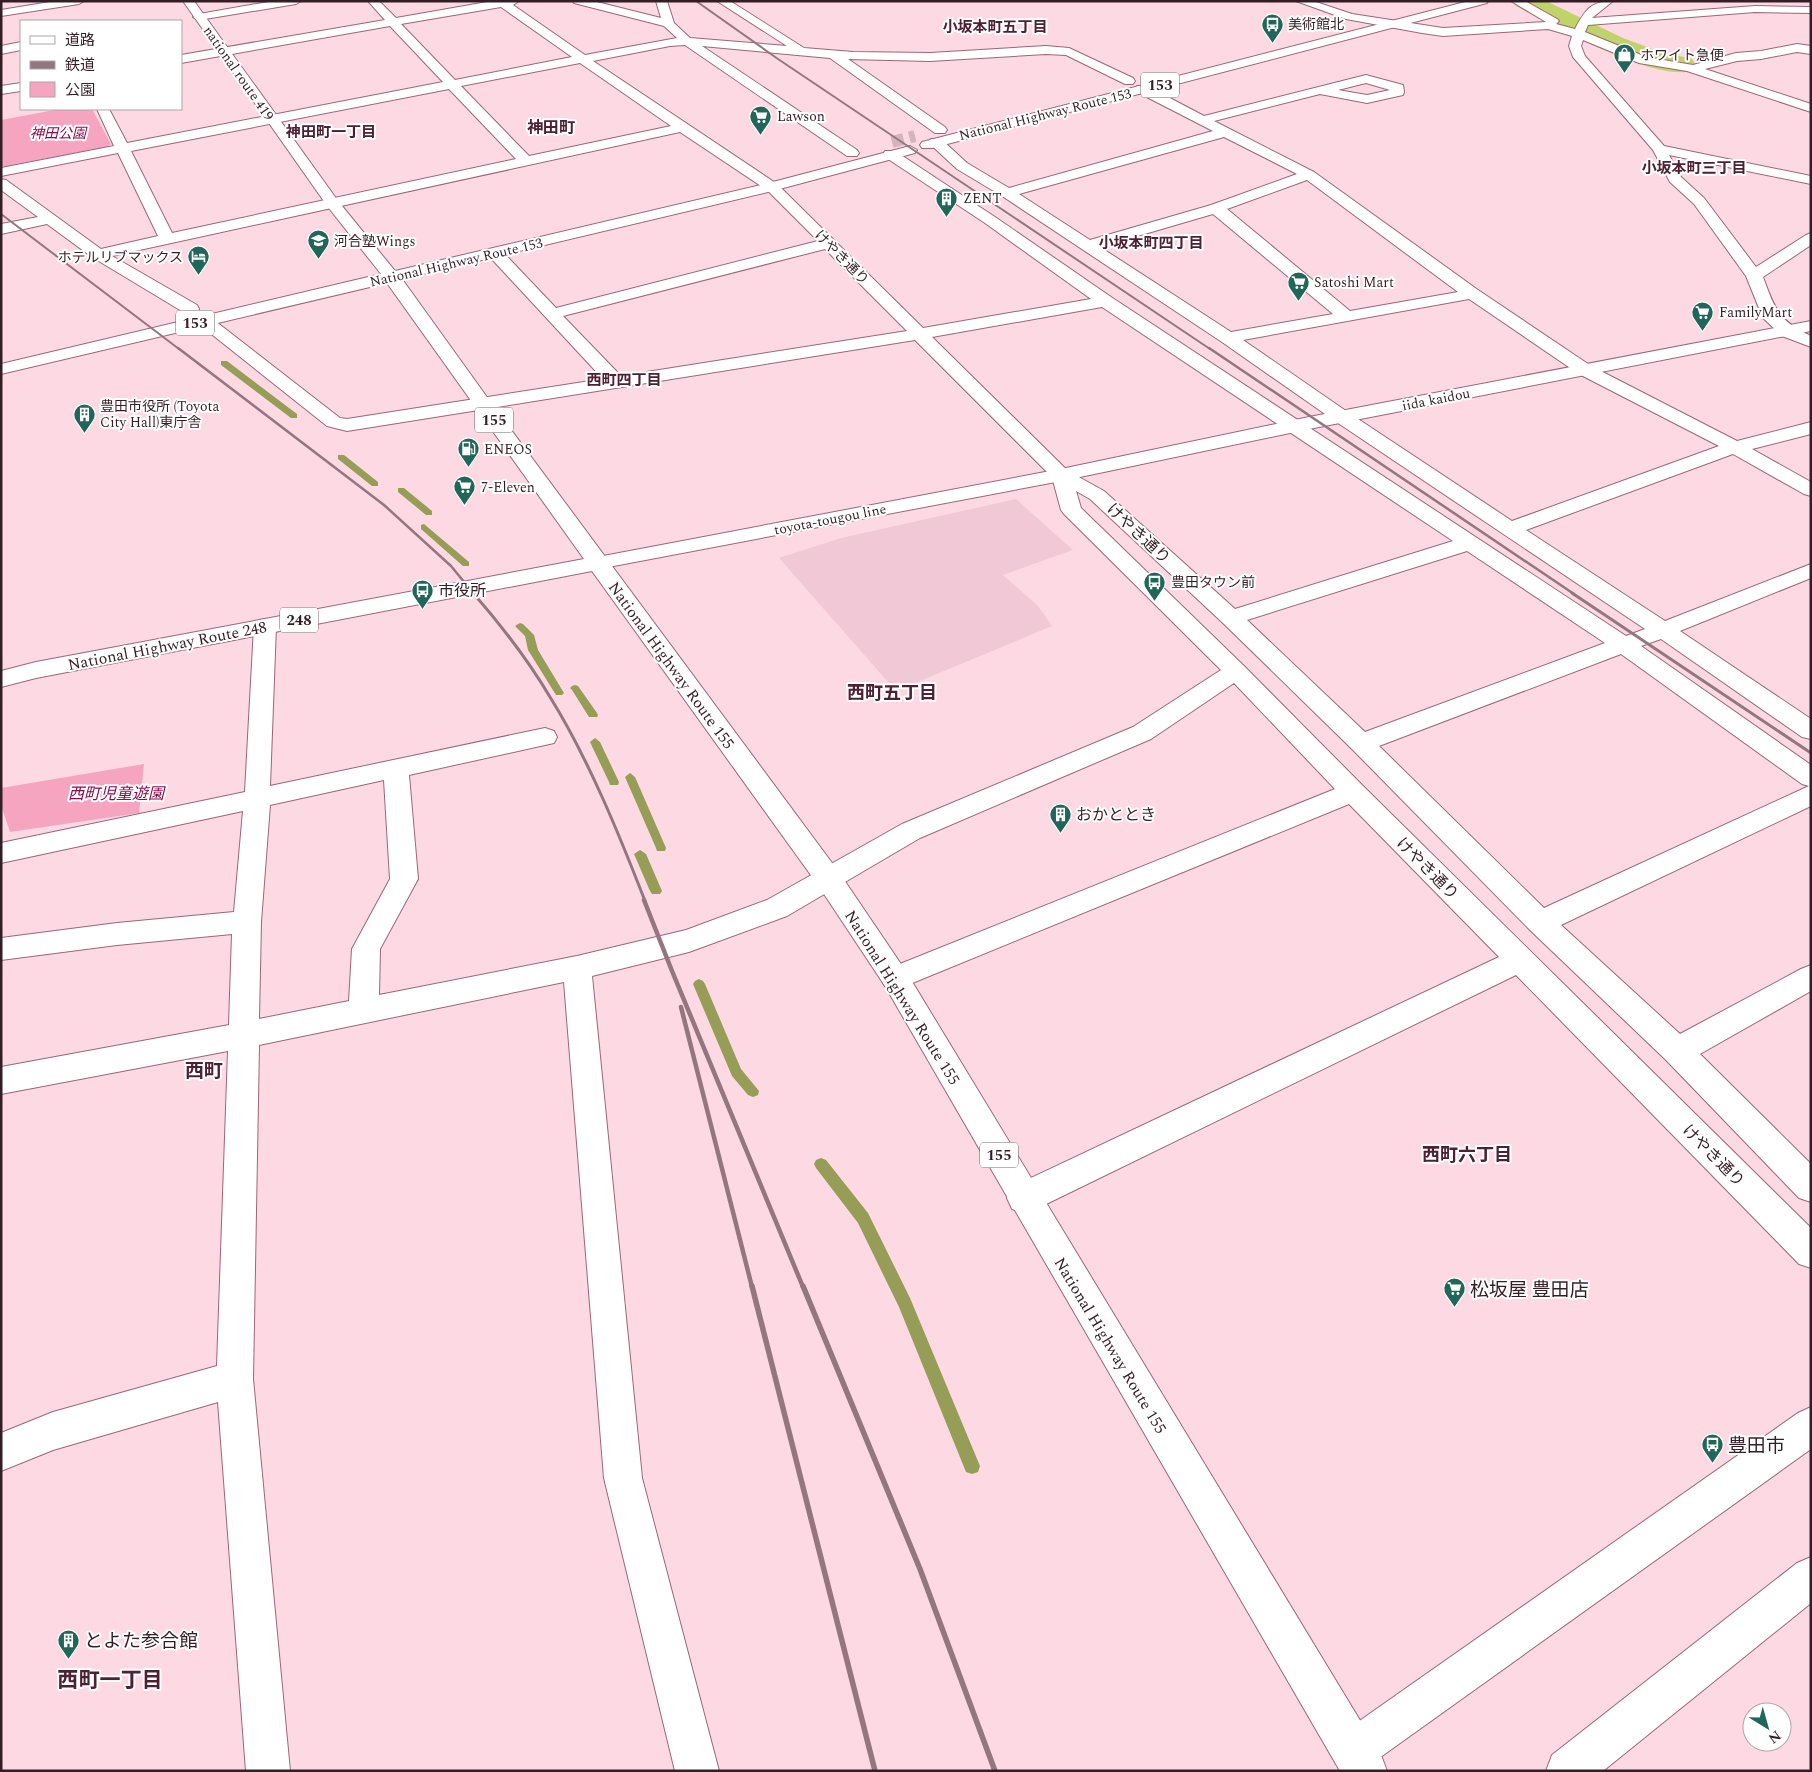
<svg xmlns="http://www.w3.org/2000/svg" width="1812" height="1772" viewBox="0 0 1812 1772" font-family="Spectral,'Noto Sans JP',serif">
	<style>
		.built { fill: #f1c9d6 }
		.green { fill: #f5a5c0 }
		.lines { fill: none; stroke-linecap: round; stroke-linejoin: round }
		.stream { fill: #969d56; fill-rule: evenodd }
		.river { fill: #c0d36a; fill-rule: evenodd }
		.highway-tunnel { stroke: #d5b4be; stroke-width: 12; stroke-dasharray: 12 6; stroke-linecap: butt }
		.minor-casing { stroke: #9b6678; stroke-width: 2 }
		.major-casing { stroke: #9b6678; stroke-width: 2 }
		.highway-casing { stroke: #9b6678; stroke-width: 2 }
		.minor { fill: #fff; fill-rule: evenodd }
		.major { fill: #fff; fill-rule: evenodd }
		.highway { fill: #fff; fill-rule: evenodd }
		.rail-far4 { stroke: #937680; stroke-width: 2 }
		.rail-far3 { stroke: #937680; stroke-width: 2.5 }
		.rail-far2 { stroke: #937680; stroke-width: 3 }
		.rail-far1 { stroke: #937680; stroke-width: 4.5 }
		.rail { stroke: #937680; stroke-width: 5.5 }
		.labels { text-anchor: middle; stroke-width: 4; stroke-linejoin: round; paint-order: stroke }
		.far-poi-label { font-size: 14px; fill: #341e26; stroke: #fff; text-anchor: start }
		.far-street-label { font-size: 14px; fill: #341e26; stroke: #fff }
		.far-park-label { font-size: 14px; font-style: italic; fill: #890b4c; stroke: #fff }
		.far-neighbourhood-label { font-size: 15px; font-weight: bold; fill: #4d2032; stroke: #fff }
		.shield { fill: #fff; stroke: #716267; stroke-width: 1 }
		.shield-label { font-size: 15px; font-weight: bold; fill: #341e26 }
		.far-quarter-label { font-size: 16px; font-weight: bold; fill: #4d2032; stroke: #fff }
		.street-label { font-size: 16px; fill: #341e26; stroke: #fff }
		.poi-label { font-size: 16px; fill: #341e26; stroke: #fff; text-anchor: start }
		.park-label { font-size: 16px; font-style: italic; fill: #890b4c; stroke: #fff }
		.neighbourhood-label { font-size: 18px; font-weight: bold; fill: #4d2032; stroke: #fff }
		.quarter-label { font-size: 19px; font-weight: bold; fill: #4d2032; stroke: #fff }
		.near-poi-label { font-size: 19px; fill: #341e26; stroke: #fff; text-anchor: start }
		.near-neighbourhood-label { font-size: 21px; font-weight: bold; fill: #4d2032; stroke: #fff }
	</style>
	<rect width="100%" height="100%" fill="#fdd9e4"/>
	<polygon class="built" points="1016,499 1073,550 1003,575 1038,606 1052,626 896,691 779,558 841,538"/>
	<g class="green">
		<polygon points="60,109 92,109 111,144 107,147 1,167 1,120"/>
		<polygon points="144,764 139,813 10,832 1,805 1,788"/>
	</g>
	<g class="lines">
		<g class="stream">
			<polygon points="221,361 227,361 297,414 297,418 291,418 221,365"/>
			<polygon points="338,455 344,455 378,482 378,486 372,486 338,459"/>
			<polygon points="398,488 404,488 432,511 432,515 426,515 398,492"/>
			<polygon points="424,524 469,562 469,566 463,566 421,529 421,525"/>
			<polygon points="520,623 523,624 534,635 538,650 564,693 562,695 556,695 528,650 525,636 515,626"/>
			<polygon points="575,685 578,686 597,713 598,715 597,717 589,717 572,690 570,688 572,686"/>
			<polygon points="595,738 600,742 619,782 618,785 610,785 609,782 590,742"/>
			<polygon points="630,773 635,777 666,848 665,851 657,851 656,848 625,777"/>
			<polygon points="640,850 646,854 662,891 660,894 652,894 650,891 634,854"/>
			<polygon points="699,979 703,981 705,984 741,1069 759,1091 758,1095 753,1097 748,1095 732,1076 693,984 695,981"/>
			<polygon points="821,1158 826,1160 868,1213 910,1298 980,1466 978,1472 972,1474 966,1472 899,1307 858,1223 816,1168 814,1164 816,1160"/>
		</g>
		<path class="river" d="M1512,1h34l77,37 32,12 37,9 4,6 -4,6c-40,10 -138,-45 -176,-65z"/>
		<polyline class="highway-tunnel" points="892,142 915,136"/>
		<defs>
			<g id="minor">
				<polygon points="56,1 84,1 79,4 1,16 1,10"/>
				<polygon points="274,1 301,1 296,4 199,20 193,17 199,14"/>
				<path d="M368,1h11l17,17 97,-17h26l-6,4 72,50 92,-17 -13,-12 -90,-23 -1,-2h20l68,17 -5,-17h11l7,22 16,15 97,8 -70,-45h13l74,47 49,4 77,1 116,-7 23,2 64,30 2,3 -2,3h-8l-59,-29 -20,-1 -116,7 -82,-2 97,68 2,3 -2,3h-10l-105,-75 -128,-12 155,104 2,3 -2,3h-10l-162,-111 -15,1 -77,15 184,123 146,144 168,-29 -106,-76 -100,-66 -2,-3 2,-3h10l100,66 116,80 515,339 19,-7 -310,-208 -113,-79 -220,-146 -45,-27 -26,-24 -2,-3 2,-3h10l26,24 42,25 204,-57 -76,-39 -1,-3 1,-3h10l57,30 162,-41 37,10 1,7 -1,3 -36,8 -47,-9 -106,27 100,51 164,118 113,76 146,75 74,-19v12l-59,15 59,33v14l-7,-2 -71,-40 -207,76 139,91 146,-57v14l-131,53 131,88v20l-9,-2 -141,-98 -20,7 170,119v41l-250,119 119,109 121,-65 10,-4v26l-111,63 111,110v38l-12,-4 -133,-138 -136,-130 -178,-181 -129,-126 -133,-124 -14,-8 5,17 163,158 118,119 449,443v40l-12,-4 -283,-289 -480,234 -12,4 -12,-4 -5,-11 5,-11 487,-230 -150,-153 -444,182 -10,4 -10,-4 -5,-8 5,-8 450,-181 -101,-106 -83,56 -231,99 -133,78 -98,36 -97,24 50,502 77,293h-44l-71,-293 -40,-496 -305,63 -6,334 37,392h-44l-28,-369 -165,48 -52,21v-38l52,-21 164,-46 11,-315 -227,43v-27l228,-42 3,-91 -115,11 -116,15v-22l116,-15 117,-11 9,-101 -242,52v-20l244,-51 9,-166 3,-5 8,-2 8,2 3,5 -6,160 275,-58 9,3 3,6 -3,6 -145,32 9,104 -38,70 -1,46 198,-39 109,-26 81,-30 135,-76 231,-97 88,-57 -157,-156 -3,-4 -9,-33 -137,-137 -568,91 -20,-5 -132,-105 3,-4h12l130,101 7,1 256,-40 -114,-123 -2,-3 2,-3h12l55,58 262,-67 -51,-51 -87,-58 -568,124 85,49 2,4 -2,4h-12l-93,-56 -45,-33 -46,10v-10l37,-7 -37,-27v-11l5,1 95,69 57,-13 -40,-83 -117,23v-8l113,-22 -17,-37h12l18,34 316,-61 -53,-56 -209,37v-8l204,-35zM501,7l71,50 -117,23 -54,-56zM580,63l91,63 -142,30 -68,-70zM1366,83l24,7 -23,5 -29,-5zM449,89l67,70 -344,74 -41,-82zM1224,137l73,37 -86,31 -121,35 -71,-46zM1307,180l151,112 -108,19 -123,-102zM1213,214l120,100 -102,18 -131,-85zM825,249l82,82 -286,45 -58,-60zM1469,299l110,75 140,72 -207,75 -163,-108 -106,-73zM1102,307l351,234 -218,68 -131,-118 -36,-20 -136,-134zM1467,551l138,92 -240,89 -118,-112zM1621,654l181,130 7,2 -265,122 -165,-162zM384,780l6,99 -38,70 -3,52 -90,18 2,-97 9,-117z"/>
				<path d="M1296,1h17l39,13 91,14 103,-6 -35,-21h14l32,18 2,2 -3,3 19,5c10,-19 16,-28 38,-28l-21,17 163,-12 56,1v6l-56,-1 -167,13 -3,7 61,25 47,8 43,-12 25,-2 36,-7 14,2v8l-14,-2 -36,7 -24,2 -32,8 106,35v8l-124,-41 -48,-8 -56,-23 -2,6 4,10 79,90 147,30v8l-142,-29 12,22 23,21 52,69 50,-32 5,-2v12l-48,32c12,32 15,44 48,59v11l-29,-11 -19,-18 -17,-42 -52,-72 -24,-22 -17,-32 -80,-93 -4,-11 3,-10 -24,-7 -105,7 -21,-3 -76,-14z"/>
				<polygon points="21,42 21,50 1,54 1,46"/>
				<polygon points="21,83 21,91 1,94 1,86"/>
				<path d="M1811,1407v42l-443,317c-12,5 -18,5 -30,0l-7,-15 7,-15 460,-323z"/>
				<polygon points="1811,1557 1811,1603 1603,1771 1546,1771 1552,1755 1797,1563"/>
			</g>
			<polygon id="major" points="1811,321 1811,331 1309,429 1061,481 598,569 590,568 587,563 590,558 598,557 1061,469 1309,417"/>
			<g id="highway">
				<polygon points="183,1 194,1 338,201 395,271 769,183 910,146 917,150 915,153 772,191 402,279 489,400 838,871 905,970 1381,1755 1387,1771 1340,1771 885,986 818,885 592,571 36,678 1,687 1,671 36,662 584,559 387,283 1,374 1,364 381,274 328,207"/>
				<polygon points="1469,1 1488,1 1487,3 932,148 922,148 920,145 922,142"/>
			</g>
		</defs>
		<use href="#minor" class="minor-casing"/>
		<use href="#major" class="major-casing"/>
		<use href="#highway" class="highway-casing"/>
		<use href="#minor" class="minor"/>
		<use href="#major" class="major"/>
		<use href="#highway" class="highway"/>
		<g class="rail-far4">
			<polyline points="696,1 778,59 1210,349"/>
			<polyline points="1,214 179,349"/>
		</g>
		<g class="rail-far3">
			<polyline points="178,348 384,505 451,566 474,594"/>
			<polyline points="1209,348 1574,594"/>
		</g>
		<g class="rail-far2">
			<path d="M473,593c28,32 55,67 77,104 38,61 69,137 95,204"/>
			<polyline points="1572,593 1811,753"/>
		</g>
		<g class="rail-far1">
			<polyline points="644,900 672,971 803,1287"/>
			<polyline points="681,1007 752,1287"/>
		</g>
		<g class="rail">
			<polyline points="752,1286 875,1771"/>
			<polyline points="803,1286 920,1569 995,1771"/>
		</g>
	</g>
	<defs>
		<symbol id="bus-pin" viewBox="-11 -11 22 30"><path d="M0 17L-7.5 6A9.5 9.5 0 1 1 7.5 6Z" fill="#216759" stroke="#fff"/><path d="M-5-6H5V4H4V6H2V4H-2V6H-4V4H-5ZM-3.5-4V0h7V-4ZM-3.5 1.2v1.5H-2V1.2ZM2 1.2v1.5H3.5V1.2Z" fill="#fff"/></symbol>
		<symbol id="shop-pin" viewBox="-11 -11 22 30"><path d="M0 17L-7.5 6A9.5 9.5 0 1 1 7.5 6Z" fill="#216759" stroke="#fff"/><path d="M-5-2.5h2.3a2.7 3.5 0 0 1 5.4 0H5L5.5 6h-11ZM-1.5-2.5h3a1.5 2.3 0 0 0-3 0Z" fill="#fff"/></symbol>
		<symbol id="supermarket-pin" viewBox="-11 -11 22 30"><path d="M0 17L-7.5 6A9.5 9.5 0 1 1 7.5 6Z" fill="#216759" stroke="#fff"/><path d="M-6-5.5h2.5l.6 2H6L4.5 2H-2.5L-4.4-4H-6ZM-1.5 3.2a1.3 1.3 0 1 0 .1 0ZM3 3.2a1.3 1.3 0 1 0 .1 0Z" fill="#fff"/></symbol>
		<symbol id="building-pin" viewBox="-11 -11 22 30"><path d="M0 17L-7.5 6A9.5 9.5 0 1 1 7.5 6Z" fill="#216759" stroke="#fff"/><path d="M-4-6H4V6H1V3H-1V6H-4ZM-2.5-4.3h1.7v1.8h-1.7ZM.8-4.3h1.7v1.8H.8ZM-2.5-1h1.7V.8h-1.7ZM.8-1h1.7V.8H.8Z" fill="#fff"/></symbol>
		<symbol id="school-pin" viewBox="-11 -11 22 30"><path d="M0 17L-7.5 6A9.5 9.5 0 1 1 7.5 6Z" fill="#216759" stroke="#fff"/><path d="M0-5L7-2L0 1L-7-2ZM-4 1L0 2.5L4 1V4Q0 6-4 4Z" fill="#fff"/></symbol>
		<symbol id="hotel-pin" viewBox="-11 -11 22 30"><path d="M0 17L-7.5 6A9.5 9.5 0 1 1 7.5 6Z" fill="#216759" stroke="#fff"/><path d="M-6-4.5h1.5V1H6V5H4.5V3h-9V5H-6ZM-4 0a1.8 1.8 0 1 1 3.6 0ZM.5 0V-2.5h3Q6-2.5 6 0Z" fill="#fff"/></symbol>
		<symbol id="fuel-pin" viewBox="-11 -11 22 30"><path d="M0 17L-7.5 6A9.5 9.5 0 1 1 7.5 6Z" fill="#216759" stroke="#fff"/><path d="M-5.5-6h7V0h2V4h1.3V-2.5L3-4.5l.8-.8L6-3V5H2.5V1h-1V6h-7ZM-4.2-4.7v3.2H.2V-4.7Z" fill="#fff"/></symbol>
	</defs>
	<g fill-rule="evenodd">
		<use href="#bus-pin" x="1260" y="12" width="25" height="34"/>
		<use href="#shop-pin" x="1612" y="42" width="25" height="34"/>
		<use href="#supermarket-pin" x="748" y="104" width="25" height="34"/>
		<use href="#building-pin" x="934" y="186" width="25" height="34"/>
		<use href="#school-pin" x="306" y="228" width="25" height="34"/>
		<use href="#hotel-pin" x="186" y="244" width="25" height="34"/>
		<use href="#supermarket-pin" x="1286" y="270" width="25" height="34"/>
		<use href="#supermarket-pin" x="1690" y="300" width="25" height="34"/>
		<use href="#building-pin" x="72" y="402" width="25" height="34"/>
		<use href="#fuel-pin" x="456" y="436" width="25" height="34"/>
		<use href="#supermarket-pin" x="452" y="474" width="25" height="34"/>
		<use href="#bus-pin" x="1142" y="570" width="25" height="34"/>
		<use href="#bus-pin" x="410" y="578" width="25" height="34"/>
		<use href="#building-pin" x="1048" y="802" width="25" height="34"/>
		<use href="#supermarket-pin" x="1442" y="1276" width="25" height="34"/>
		<use href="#bus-pin" x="1700" y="1432" width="25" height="34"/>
		<use href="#building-pin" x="56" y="1628" width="25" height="34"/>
	</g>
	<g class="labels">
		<g class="far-poi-label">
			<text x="1288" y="29">美術館北</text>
			<text x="1640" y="60">ホワイト急便</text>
			<text x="777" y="121">Lawson</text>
			<text x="963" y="203">ZENT</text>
			<text x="334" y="246">河合塾Wings</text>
			<text x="183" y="262" text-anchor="end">ホテルリブマックス</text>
			<text x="1314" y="287">Satoshi Mart</text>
			<text x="1719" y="317">FamilyMart</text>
			<text x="100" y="411">豊田市役所 (Toyota<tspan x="100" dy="16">City Hall)東庁舎</tspan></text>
			<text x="484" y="454">ENEOS</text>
			<text x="481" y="492">7-Eleven</text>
			<text x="1171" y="587">豊田タウン前</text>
		</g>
		<g class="far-street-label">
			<text transform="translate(239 73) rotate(55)" y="5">national route 419</text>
			<text transform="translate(1045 114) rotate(-14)" y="5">National Highway Route 153</text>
			<text transform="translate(842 257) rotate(45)" y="5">けやき通り</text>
			<text transform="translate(456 262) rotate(-13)" y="5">National Highway Route 153</text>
			<text transform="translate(1436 399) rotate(-11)" y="5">iida kaidou</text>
			<text transform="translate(830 519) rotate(-11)" y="5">toyota-tougou line</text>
		</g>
		<g class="far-park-label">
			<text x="58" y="138">神田公園</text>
		</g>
		<g class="far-neighbourhood-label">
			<text x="995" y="32">小坂本町五丁目</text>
			<text x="331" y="137">神田町一丁目</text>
			<text x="1694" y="173">小坂本町三丁目</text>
			<text x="1151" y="248">小坂本町四丁目</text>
			<text x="624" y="385">西町四丁目</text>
		</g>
		<g class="shield">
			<rect x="1141" y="72.5" width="38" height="25" rx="4"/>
			<rect x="176" y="310.5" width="38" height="25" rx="4"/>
			<rect x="475" y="407.5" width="38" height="25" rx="4"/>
			<rect x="280" y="607.5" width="38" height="25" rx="4"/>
			<rect x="980" y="1142.5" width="38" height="25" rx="4"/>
		</g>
		<g class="shield-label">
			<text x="1160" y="90">153</text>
			<text x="195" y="328">153</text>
			<text x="494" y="425">155</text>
			<text x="299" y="625">248</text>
			<text x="999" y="1160">155</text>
		</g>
		<g class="far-quarter-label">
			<text x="551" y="133">神田町</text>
		</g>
		<g class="street-label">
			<text transform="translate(1139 533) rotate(43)" y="6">けやき通り</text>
			<text transform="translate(167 645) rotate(-11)" y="6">National Highway Route 248</text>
			<text transform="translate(672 665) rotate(54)" y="6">National Highway Route 155</text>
			<text transform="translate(1428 868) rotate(45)" y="6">けやき通り</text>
			<text transform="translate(903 997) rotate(58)" y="6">National Highway Route 155</text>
			<text transform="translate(1714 1155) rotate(45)" y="6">けやき通り</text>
			<text transform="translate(1111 1345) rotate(59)" y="6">National Highway Route 155</text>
		</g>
		<g class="poi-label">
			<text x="438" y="596">市役所</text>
			<text x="1076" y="820">おかととき</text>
		</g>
		<g class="park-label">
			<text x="116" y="799">西町児童遊園</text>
		</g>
		<g class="neighbourhood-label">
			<text x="892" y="699">西町五丁目</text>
			<text x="1467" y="1161">西町六丁目</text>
		</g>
		<g class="quarter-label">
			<text x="204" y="1077">西町</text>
		</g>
		<g class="near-poi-label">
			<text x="1470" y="1296">松坂屋 豊田店</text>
			<text x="1728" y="1452">豊田市</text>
			<text x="84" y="1647">とよた参合館</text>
		</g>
		<g class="near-neighbourhood-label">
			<text x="110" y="1687">西町一丁目</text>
		</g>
	</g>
	<rect width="1812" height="1772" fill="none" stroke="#341e26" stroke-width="5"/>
	<rect x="20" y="20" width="162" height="90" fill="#ffffff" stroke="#aea5a8"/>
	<rect x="30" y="36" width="25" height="8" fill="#ffffff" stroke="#aea5a8"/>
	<text x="65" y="45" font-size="15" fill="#341e26">道路</text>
	<rect x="30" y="61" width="25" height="8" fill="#937680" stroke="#aea5a8"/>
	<text x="65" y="70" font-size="15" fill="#341e26">鉄道</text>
	<rect x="30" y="82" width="25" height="15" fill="#f5a5c0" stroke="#aea5a8"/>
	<text x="65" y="95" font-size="15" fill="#341e26">公園</text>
	<g transform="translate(1767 1727) rotate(143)"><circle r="24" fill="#ffffff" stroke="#aea5a8"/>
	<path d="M0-4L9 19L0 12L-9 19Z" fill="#216759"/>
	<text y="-8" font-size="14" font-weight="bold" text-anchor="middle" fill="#341e26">N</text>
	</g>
</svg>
